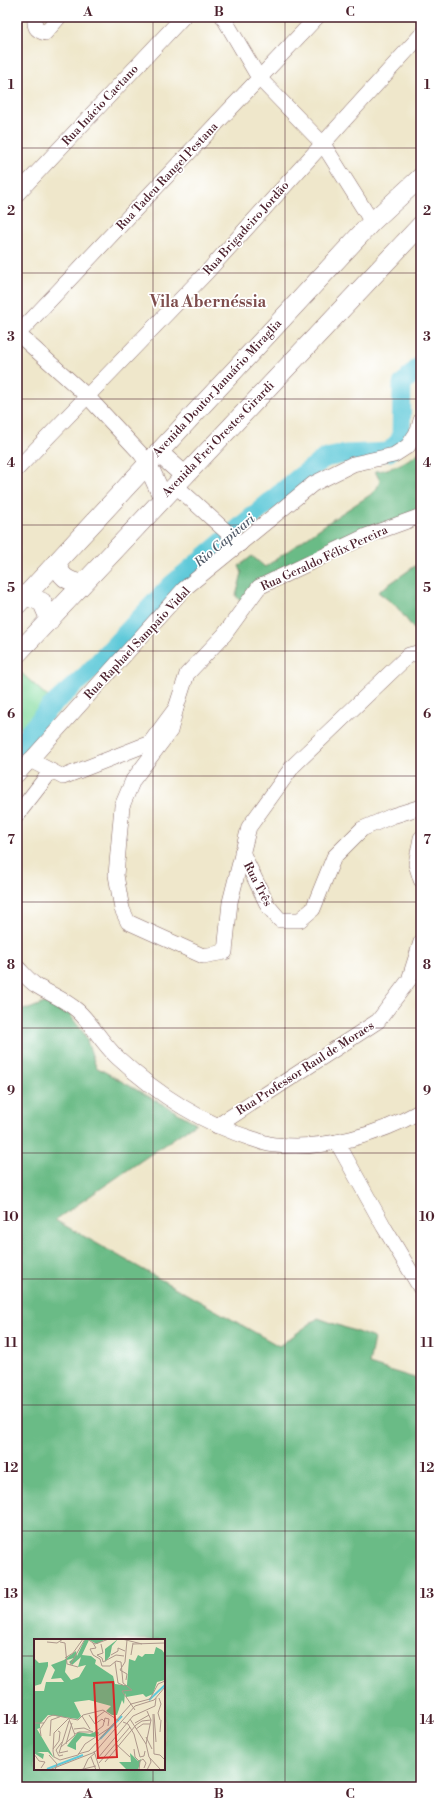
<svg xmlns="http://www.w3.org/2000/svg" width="438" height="1804" viewBox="0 0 438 1804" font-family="'Libre Bodoni',serif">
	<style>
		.green { fill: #83db9f; stroke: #667d65 }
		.forest { fill: #6abb86; stroke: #5a6d58; fill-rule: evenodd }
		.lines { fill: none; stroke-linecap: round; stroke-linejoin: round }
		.river { stroke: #5fc9d9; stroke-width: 19 }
		.minor-casing { stroke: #846563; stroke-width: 16 }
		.major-casing { stroke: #846563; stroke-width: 20 }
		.minor { stroke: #fff; stroke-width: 15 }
		.major { stroke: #fff; stroke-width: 19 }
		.grid { fill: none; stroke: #4a1f2b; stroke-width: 1; stroke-opacity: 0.55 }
		.labels { text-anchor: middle; stroke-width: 3.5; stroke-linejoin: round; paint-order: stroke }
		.street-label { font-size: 12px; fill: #4a1f2b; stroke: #fff }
		.water-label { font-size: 13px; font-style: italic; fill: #515a68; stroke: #fff }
		.district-label { font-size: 16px; font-weight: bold; fill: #7e4d4c; stroke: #fff }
		.inset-river { fill: none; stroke: #5fc9d9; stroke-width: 2 }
		.inset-road { fill: none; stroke: #ad978b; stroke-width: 1 }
		.view { fill: #d62828; fill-opacity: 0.15; stroke: #d62828; stroke-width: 2 }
		.inset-edge { fill: none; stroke: #4a1f2b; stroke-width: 2 }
		.neatline { fill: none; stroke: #4a1f2b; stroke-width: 1.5 }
		.grid-label { font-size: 13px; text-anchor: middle; font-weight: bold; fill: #4a1f2b }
	</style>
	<rect width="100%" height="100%" fill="#fff"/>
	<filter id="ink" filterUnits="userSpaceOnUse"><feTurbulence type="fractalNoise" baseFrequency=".025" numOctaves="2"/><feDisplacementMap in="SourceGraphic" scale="8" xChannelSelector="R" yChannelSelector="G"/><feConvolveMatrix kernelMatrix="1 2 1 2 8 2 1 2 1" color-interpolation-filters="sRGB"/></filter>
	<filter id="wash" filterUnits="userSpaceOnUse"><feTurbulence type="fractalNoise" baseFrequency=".012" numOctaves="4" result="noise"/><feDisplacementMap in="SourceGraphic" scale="16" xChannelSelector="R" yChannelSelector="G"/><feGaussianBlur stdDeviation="0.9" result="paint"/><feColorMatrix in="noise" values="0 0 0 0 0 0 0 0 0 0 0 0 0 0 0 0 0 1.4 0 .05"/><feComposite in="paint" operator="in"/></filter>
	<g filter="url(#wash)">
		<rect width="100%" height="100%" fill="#efe7cb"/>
		<polygon class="green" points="18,670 49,698 21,729 17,726"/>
		<g class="forest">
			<path d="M421,451v63l-143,59 -34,32 -8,-9 6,-23 -3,-7 13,-10 13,11 74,-52 31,-20 7,-7 3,-7 -5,-10c17,-1 33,-10 46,-20z"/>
			<polygon points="421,564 421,638 396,606 378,592 415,566"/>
			<path d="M44,1003l23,8 18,24 11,32 100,56 -141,97 224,126 39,-28 56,20 -5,26 52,16v407h-404v-777l12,-1zM35,1640h129v129h-129z"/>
		</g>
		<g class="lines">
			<polyline class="river" points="17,747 49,708 87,674 171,585 298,478 325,458 345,454 389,452 401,439 402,384 421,365"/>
		</g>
	</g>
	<g filter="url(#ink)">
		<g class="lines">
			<defs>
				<g id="minor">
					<path d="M35,17c-1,10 1,13 10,16l14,-16"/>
					<polyline points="223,17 259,78 323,144 372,222"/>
					<polyline points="17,194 183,17"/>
					<polyline points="17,333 87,396 141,454 147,463"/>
					<polyline points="17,335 317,17"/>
					<polyline points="17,469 207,272 421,35"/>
					<polyline points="175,485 240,544"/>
					<polyline points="176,708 170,731 133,780 122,806 116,875 122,909 128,922 203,956 225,952 230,902 249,827 293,766 409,655 421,652"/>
					<polyline points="30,760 63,777 150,743 176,708 187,674 224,635 259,587 366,536 421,516"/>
					<polyline points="17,775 184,589 313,484 353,464 394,455 408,446 418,431 421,420"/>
					<polyline points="17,815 51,771"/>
					<polyline points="421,838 416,864 421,880"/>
					<polyline points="242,852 268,906 280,920 300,920 313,909 334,857 362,829 392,816 421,807"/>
					<path d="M17,967c6,6 12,14 20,19 13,8 29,14 41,25 14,13 24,32 39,46 39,36 84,66 136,82 7,2 15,6 23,6 49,5 103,-10 145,-34"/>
					<polyline points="217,1126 378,1021 409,980 421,942"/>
					<polyline points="337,1142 384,1227 421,1289"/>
				</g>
				<g id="major">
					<polyline points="158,452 184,475"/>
					<polyline points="147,463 163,498"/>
					<path d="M57,562c3,15 10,19 25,22"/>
					<polyline points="26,596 42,602 50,620"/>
					<polyline points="17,605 372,222 421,177"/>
					<polyline points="17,654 421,225"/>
				</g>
			</defs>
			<use href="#minor" class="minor-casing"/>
			<use href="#major" class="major-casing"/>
			<use href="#minor" class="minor"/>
			<use href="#major" class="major"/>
		</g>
	</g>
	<path class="grid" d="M153,17v1623M285,17v1770M17,148h404M17,273h404M17,399h404M17,525h404M17,651h404M17,776h404M17,902h404M17,1028h404M17,1153h404M17,1279h404M17,1405h404M17,1531h404M17,1656h18M164,1656h257M153,1769v18"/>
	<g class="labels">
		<g class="street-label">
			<text transform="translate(100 105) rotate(-47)" y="4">Rua Inácio Caetano</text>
			<text transform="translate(167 176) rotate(-47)" y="4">Rua Tadeu Rangel Pestana</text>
			<text transform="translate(246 228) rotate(-48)" y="4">Rua Brigadeiro Jordão</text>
			<text transform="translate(217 388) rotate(-47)" y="4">Avenida Doutor Januário Miraglia</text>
			<text transform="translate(218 439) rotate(-46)" y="4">Avenida Frei Orestes Girardi</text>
			<text transform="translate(324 558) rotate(-25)" y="4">Rua Geraldo Félix Pereira</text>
			<text transform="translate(137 643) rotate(-47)" y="4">Rua Raphael Sampaio Vidal</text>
			<text transform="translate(258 884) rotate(63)" y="4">Rua Três</text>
			<text transform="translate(305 1068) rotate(-33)" y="4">Rua Professor Raul de Moraes</text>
		</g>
		<g class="water-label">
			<text transform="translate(224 540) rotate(-40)" y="5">Rio Capivari</text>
		</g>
		<g class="district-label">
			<text x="208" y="307">Vila Abernéssia</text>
		</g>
	</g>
	<g transform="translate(34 1639)">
		<rect width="131" height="131" fill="#efe7cb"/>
		<path d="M51,0h21l-9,5 -8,-4 -7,15 9,1 5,4 -1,4 18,12 2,8 8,1h4l2,-26 6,2 3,-6 4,2 3,-3h9l2,-7 6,3 3,4v26l-8,2 -4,12 -7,3 -3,-3 -17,3 -1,-4 -1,11 -2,-4 -5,15h-5l-6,-4 5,-5 -22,-6 -15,2 7,14 -3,3 -30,-4 -8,9v4l-3,1 17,29 -6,-6h-11l7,2 -1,5 -9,-6v-62h10l2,-9h18l-3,-4 -10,1 4,-9 -4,-5 13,-5 12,-9 1,5zM47,18l-3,10 8,-2 -7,12 -8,3 -6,-8 2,-12 7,-2 -5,4 3,3zM84,0l-6,7 -2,10 -5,6v-13zM0,19l5,5 9,-1v4l-7,18 -7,2zM63,92l2,2 -4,4 -13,-1 -6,7v7l-9,-4 11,-14 12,2zM96,114l8,8 3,-2 -3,11h-11l-8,-8h12z" fill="#6abb86" fill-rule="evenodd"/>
		<path class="inset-river" d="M115,61l16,-15M66,100l22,-23M13,130l36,-14"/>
		<path class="inset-road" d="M53,0l8,5 14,-5M88,0l20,5M13,3l10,1 6,-4M26,3l5,1 2,21 11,3M59,4l3,5 -6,1 3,6 7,4 2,7M67,5l2,9 -6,2 5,3 1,4 13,-7 8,1M99,5l32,-1M77,16l7,-4v-3l7,3M97,16l2,-12M31,19l8,-5 10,-14M81,23l3,21 7,3M36,26l15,-26M68,27h8l6,-5 5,1 2,21 9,7M86,31l5,-8 2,-22M86,31l7,4 -1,6M98,51l-10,1 13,19M125,59l2,6 -3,9 2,7M119,75l1,40 6,1 5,5M120,75l2,28M55,76l6,9 7,-5 3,3M48,77l8,13M35,79l-15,15 -1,18 1,6 6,3 18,-5M96,80l16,25 3,13 11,12M89,83l5,2 6,10 6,23 4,-1 1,-5M0,84h10l4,-6 5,-2 25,5 5,-5 20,-5 16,11M101,84l14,-8M62,85l1,-7 8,-6M40,90l10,-1 9,4M102,90l7,-5h7M61,93l8,-6 2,-8 4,1 -1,7M126,93l1,-12M41,95l4,-2h14M7,97l-1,-7 4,-6M16,97l1,-16 11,-4M112,98l6,12M28,103l-6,8 3,6 4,-1M32,105l6,-21M112,105l5,-24 -4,-9M83,106l13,12M27,108l14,-12 -6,-16M19,110l6,-8 1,-9 -2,-1M100,110l1,8 4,4M34,112l-9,2 10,-32M60,112l6,19M0,115l5,7 6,1 -4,6M44,115l11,-3 42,-47 19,-5 8,-15 7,-3M15,116l8,9 -2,6M44,116l7,-11 29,-19M57,118l5,13M64,119l35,-42 22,-10 1,-8M71,123l31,-37 6,-4 9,-1M65,124l31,-36M15,131l46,-18 40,-46 19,-6 11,-13M45,131l17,-4M49,131l5,-11 7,-6M105,131l1,-9 3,-2 3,4 -2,5M113,131l4,-8 -1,-4"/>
		<path class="view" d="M79,43l4,75 -19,1 -4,-75z"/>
		<rect width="131" height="131" class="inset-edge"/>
	</g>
	<rect width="438" height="1804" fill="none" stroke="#fff" stroke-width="44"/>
	<rect x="22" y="22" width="394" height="1760" class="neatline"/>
	<g class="grid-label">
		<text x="88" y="16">A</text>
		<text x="219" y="16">B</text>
		<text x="350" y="16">C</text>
		<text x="11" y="89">1</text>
		<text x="427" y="89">1</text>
		<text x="11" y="215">2</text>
		<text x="427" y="215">2</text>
		<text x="11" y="341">3</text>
		<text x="427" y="341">3</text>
		<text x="11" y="467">4</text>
		<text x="427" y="467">4</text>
		<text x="11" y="592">5</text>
		<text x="427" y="592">5</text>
		<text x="11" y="718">6</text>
		<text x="427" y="718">6</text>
		<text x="11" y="844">7</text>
		<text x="427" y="844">7</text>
		<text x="11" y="969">8</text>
		<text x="427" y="969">8</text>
		<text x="11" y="1095">9</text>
		<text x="427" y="1095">9</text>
		<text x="11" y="1221">10</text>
		<text x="427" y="1221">10</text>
		<text x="11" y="1347">11</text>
		<text x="427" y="1347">11</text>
		<text x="11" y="1472">12</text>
		<text x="427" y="1472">12</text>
		<text x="11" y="1598">13</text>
		<text x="427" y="1598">13</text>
		<text x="11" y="1724">14</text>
		<text x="427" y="1724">14</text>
		<text x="88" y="1798">A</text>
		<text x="219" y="1798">B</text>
		<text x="350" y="1798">C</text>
	</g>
</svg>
